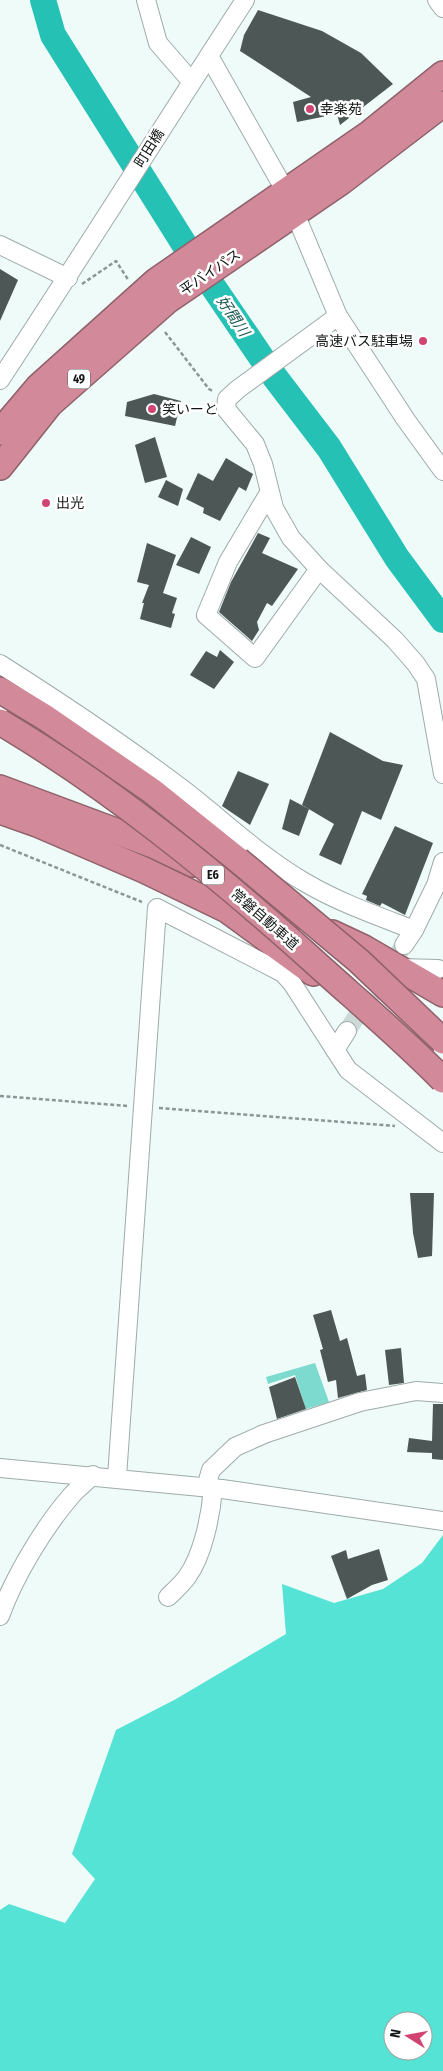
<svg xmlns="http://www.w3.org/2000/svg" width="443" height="2071" viewBox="0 0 443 2071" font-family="'Fira Sans Condensed','Noto Sans JP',sans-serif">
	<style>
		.green { fill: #7cdacf }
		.forest { fill: #55e3d5; fill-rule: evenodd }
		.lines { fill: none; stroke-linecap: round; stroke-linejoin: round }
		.river { stroke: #24c1b4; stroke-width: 26 }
		.building { fill: #4c5756 }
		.minor-tunnel { stroke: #cdd9d7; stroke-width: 18; stroke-dasharray: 18 9; stroke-linecap: butt }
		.minor-casing { stroke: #9eaba9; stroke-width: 20 }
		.highway-casing { stroke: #8f616b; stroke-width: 28 }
		.path { stroke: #8d9695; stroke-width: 2.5; stroke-dasharray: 4 2.5; stroke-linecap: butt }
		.minor { stroke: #fff; stroke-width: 18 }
		.highway { stroke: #d28a9a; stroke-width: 25 }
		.highway-bridge-casing { stroke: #8f616b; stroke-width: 28; stroke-linecap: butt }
		.highway-bridge { stroke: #d28a9a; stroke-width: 25 }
		.poi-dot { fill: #d14471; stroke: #fff; stroke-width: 2 }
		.labels { text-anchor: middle; stroke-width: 5; stroke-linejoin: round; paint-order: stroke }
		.shield { fill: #fff; stroke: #595c5b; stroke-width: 1 }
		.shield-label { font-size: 12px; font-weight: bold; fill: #121615 }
		.poi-label { font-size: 14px; fill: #121615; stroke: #fff; text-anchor: start }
		.street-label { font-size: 14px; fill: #121615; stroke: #fff }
		.water-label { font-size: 15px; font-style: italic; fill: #1e5953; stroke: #fff }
	</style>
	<rect width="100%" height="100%" fill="#eefbf9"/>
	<polygon class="green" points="315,1363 329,1402 306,1409 295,1375 268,1384 266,1377"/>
	<path class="forest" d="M443,1535v536h-443v-161l9,-6 56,19 30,-44 -23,-25 44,-124 60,-31 110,-65 -4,-50 52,19 49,-14 39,-26zM393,2021h30v30h-30z"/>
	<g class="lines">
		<polyline class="river" points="43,0 53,35 186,247 274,376 329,448 397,558 443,620"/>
	</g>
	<g class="building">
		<polygon points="258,10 322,31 361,53 393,84 340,125 337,114 297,122 293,102 311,97 240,51 244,35"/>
		<polygon points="0,269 18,280 0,321"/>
		<polygon points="154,394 181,401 175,426 125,416 127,402"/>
		<polygon points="155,437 167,477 145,483 135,445"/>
		<polygon points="226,458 253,474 246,491 239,487 220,521 203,513 204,508 186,499 198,473 213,481"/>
		<polygon points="166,480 183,489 178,506 158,497"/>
		<polygon points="258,533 270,538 262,553 298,569 272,606 267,603 257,622 259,630 252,641 219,612 231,582"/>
		<polygon points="191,537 211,547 199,574 176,565"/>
		<polygon points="147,543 176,555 163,593 177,598 172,613 175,614 171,628 140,619 144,603 142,603 149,585 137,582"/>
		<polygon points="220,650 234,662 214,689 190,675 206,651 217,657"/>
		<polygon points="330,732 383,761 403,765 381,820 362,811 341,865 319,855 334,824 302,805"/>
		<polygon points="238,771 269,784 250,825 222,806"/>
		<polygon points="290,799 309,809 299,836 282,829"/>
		<polygon points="395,826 433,843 405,915 382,903 380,906 366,900 367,896 362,894"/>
		<polygon points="410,1193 434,1193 432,1256 418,1258 413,1233"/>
		<polygon points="331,1310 340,1341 347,1338 357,1376 365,1374 367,1390 338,1398 336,1380 328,1382 320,1350 323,1349 313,1315"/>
		<polygon points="401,1348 404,1383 389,1385 385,1350"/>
		<polygon points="295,1377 306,1409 277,1419 269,1387"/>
		<polygon points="433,1404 443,1404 443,1460 432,1459 432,1453 407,1452 409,1438 432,1441"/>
		<polygon points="379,1549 388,1580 372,1585 347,1599 331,1556 346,1550 348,1559"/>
	</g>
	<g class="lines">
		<polyline class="minor-tunnel" points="347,1031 404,945"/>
		<defs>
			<g id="minor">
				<polyline points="146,0 158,43 191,81"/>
				<polyline points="437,0 443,8"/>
				<polyline points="209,56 286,192 338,316 406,420 443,471"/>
				<polyline points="0,245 68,278"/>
				<polyline points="338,316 238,389 227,399 226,409 255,444 263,464 274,508 291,538 319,569 395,640 416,664 426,679 443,774"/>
				<path d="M0,380c83,-126 163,-254 245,-380"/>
				<polyline points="269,493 228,562 206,615 255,658 319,569"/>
				<path d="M0,664c63,40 126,82 185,127 40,31 77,67 121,92 34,20 72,33 108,47l22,-45 7,-23"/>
				<polyline points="404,945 414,930"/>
				<polyline points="401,968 438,969"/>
				<polyline points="335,1050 347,1031"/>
				<polyline points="0,1468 222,1489 443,1521"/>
				<polyline points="117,1477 157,908 283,973 292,983 348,1070 443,1143"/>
				<polyline points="206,1487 211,1470 235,1447 264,1434 360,1402 416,1391 443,1393"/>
				<path d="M168,1597c6,-6 14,-13 19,-20 16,-22 24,-62 26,-89"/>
				<path d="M0,1616c14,-39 44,-89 71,-120 6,-7 15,-14 22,-21"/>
			</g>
			<g id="highway">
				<polyline points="0,432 38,387 156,281 370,133 443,74"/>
				<polyline points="0,467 50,404 167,301 341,182 443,104"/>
				<polyline points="0,690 46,718 152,791 238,860"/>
				<polyline points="0,788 153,845 193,864"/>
				<polyline points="0,811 37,824 144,870 227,910 313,973"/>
				<polyline points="229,882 298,916"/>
				<polyline points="332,933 364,948 443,994"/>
			</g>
		</defs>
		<use href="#minor" class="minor-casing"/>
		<use href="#highway" class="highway-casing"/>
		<g class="path">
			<polyline points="82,284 116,261 129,281"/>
			<polyline points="165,332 209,389 214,392"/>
			<polyline points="0,845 142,902"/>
			<polyline points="0,1096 128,1106"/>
			<polyline points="159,1108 395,1126"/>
		</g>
		<use href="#minor" class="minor"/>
		<use href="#highway" class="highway"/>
		<defs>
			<g id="highway-bridge">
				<path d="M0,722c111,66 213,149 309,235 45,41 92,80 134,123"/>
				<polyline points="238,860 359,961 443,1041"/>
			</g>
		</defs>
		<use href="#highway-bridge" class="highway-bridge-casing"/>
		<use href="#highway-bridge" class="highway-bridge"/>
	</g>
	<g class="poi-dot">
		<circle cx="310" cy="109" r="5"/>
		<circle cx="423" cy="341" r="5"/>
		<circle cx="152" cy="409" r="5"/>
		<circle cx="46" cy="503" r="5"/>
	</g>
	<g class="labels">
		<g class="shield">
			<rect x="68" y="369.5" width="22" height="19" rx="4"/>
			<rect x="202" y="865.5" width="22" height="19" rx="4"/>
		</g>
		<g class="shield-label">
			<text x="79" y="383">49</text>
			<text x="213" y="879">E6</text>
		</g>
		<g class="poi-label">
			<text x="320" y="114">幸楽苑</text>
			<text x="413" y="346" text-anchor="end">高速バス駐車場</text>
			<text x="162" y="414">笑いーと</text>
			<text x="56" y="508">出光</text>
		</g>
		<g class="street-label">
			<text transform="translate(149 148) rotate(-58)" y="5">町田橋</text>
			<text transform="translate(210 272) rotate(-34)" y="5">平バイパス</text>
			<text transform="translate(265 919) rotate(41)" y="5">常磐自動車道</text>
		</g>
		<g class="water-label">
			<text transform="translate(233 316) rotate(56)" y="5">好間川</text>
		</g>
	</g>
	<g transform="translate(408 2036) rotate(281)"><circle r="24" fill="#ffffff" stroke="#a0a2a1"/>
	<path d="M0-4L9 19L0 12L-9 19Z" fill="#d14471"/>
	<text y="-8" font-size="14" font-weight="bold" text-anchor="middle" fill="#121615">N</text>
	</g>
</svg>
